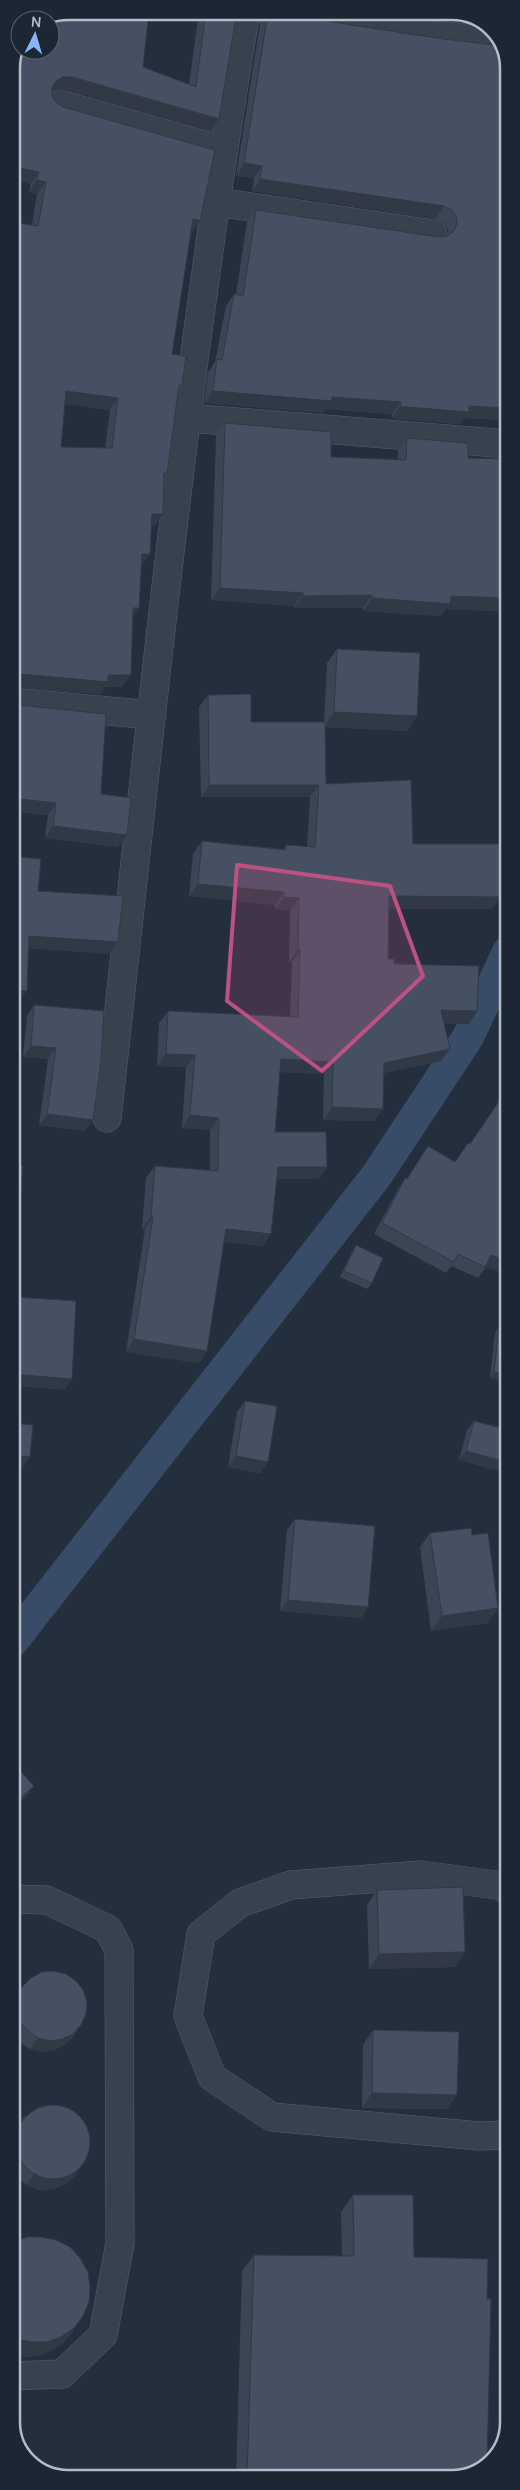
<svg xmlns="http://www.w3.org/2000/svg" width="520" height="2490" viewBox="0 0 520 2490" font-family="Manrope,sans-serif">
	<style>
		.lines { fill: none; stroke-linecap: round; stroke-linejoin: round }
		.canal { stroke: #394c67; stroke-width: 32 }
		.minor-casing { stroke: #565f6c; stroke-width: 29 }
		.minor { stroke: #38414e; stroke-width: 28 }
		.wall { fill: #3b4654; fill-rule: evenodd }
		.shaded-wall { fill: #303945 }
		.building { fill: #455162; stroke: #303945; fill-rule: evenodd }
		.marked { fill: #bd5182; fill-opacity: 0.2; stroke: #bd5182; stroke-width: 4; stroke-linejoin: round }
		.rim { fill: none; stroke: #b4bcc9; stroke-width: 2.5 }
	</style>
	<rect width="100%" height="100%" fill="#242f3e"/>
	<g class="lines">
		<polyline class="canal" points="12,1642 377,1175 468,1037 508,952"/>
		<defs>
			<g id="minor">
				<polyline points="268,11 430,35 499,41"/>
				<polyline points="59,104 222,150"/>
				<polyline points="217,202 433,234"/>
				<polyline points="188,418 508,444"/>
				<polyline points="11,702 152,715"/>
				<path d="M107,1118c41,-369 77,-740 139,-1107"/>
				<polyline points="509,1892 503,1886 421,1875 291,1885 240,1903 201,1934 188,2016 212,2077 272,2117 479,2136 509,2135"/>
				<polyline points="12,1899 47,1900 108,1929 119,1950 120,2243 103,2335 62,2374 12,2376"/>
			</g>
		</defs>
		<use href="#minor" class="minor-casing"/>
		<use href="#minor" class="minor"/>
	</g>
	<g class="wall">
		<path d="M199,11h38l-26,120 -148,-42h-8l-3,1v6l4,6 136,131 -1,-1 -19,122 10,32 -3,4 -15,88 -9,48h-4l-1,28 -9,12 -8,51 -11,70h-17l-5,7 -89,-7 21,-462 5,-31 -8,-2 2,-8 -20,-116 132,-1 46,18zM65,404l45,6 -5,38 -44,-1z"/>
		<polygon points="268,12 436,38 506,420 465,418 460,424 399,419 392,418 392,414 326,409 323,413 204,403 208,372 215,362 226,306 234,294 236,294 247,222 256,210 439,237 447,236 448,235 448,229 443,222 435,219 252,191 254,178 236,176 260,24"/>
		<polygon points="225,423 331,457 398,459 398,451 407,438 468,458 506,598 497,611 446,609 441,616 363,611 363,608 294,608 294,606 211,600 216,436"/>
		<polygon points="337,649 417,716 407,731 325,727 326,784 413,844 500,897 492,909 389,909 388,959 477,1011 469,1024 444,1023 441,1061 384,1073 383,1109 374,1121 323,1120 324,1074 280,1072 275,1132 327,1167 318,1179 276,1179 271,1234 262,1246 224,1242 207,1351 199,1363 126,1352 145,1229 142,1229 146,1178 155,1166 210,1170 210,1130 182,1128 186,1067 157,1066 159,1023 168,1011 290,1017 292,962 289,962 290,910 275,909 275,905 189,896 193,854 202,841 284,849 286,845 307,847 310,797 201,797 199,707 208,695 251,722 324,722 327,663"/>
		<polygon points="101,794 118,847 45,838 48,815 11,811"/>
		<polygon points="34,1005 93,1120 85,1131 39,1125 48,1059 23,1057 27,1016"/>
		<polygon points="470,1144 508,1160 508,1274 486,1267 478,1278 451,1266 446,1273 374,1234 398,1189 405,1178 407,1178 428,1146 455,1162"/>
		<polygon points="356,1245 372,1283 367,1289 340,1277 352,1251"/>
		<polygon points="499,1327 508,1328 509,1380 490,1378 495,1333"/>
		<polygon points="245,1401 268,1462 260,1473 228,1467 237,1412"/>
		<polygon points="474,1421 509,1430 509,1470 492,1469 459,1460 467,1430"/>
		<polygon points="295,1519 368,1607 361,1618 280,1611 287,1530"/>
		<polygon points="430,1533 472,1535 488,1623 431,1631 420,1547"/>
		<polygon points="377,1890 465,1952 455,1967 369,1969 367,1905"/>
		<polygon points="13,1996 74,2036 65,2045 54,2050 42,2052 30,2049 20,2042 13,2033 12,2029 12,1999"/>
		<polygon points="373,2030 447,2109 362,2108 363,2045"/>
		<polygon points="24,2117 81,2166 74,2177 64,2185 51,2190 38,2190 26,2185 16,2176 12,2168 12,2137"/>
		<polygon points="353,2195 414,2257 487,2299 460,2478 236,2478 242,2271 254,2255 342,2256 341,2212"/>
		<polygon points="12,2243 73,2331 63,2343 51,2351 37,2356 21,2357 12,2355"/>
	</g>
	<g class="shaded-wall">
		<polygon points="379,12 459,12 475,19 472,23 432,19"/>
		<polygon points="63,77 72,77 219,119 211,131 63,89 55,89 48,93 56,81"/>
		<polygon points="244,163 262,166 254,178 236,176"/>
		<polygon points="11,166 39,172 31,184 11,180"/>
		<polygon points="260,179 444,206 435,219 252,191"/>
		<polygon points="37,180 46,182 37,194 29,192"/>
		<polygon points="193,219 200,221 192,233 184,231"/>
		<polygon points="66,391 118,398 110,410 57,403"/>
		<polygon points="213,391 332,397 401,402 392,414 326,409 323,413 204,403"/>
		<polygon points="400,406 469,406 508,408 508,417 506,420 465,418 460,424 399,419 392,418"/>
		<polygon points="152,514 163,514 155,526 144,526"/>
		<polygon points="142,554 150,554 141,566"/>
		<polygon points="220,588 303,593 294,606 211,600"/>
		<polygon points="372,595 363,608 294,608 303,596"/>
		<polygon points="451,596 506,598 497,611 446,609 441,616 363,611 372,598"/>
		<polygon points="133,608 139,608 130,620"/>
		<polygon points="20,674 108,675 131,675 122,687 105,687 100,694 11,687 11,677"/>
		<polygon points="334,712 417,716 407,731 324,727"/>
		<polygon points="209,785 319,785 310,797 201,797"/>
		<polygon points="11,798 56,803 48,815 11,811"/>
		<polygon points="53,826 127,835 118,847 45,838"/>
		<polygon points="198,884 284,892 275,905 189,896"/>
		<polygon points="389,896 500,897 492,909 380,909"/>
		<polygon points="284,897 299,898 290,910 275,909"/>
		<polygon points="29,936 118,942 109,954 21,948"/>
		<polygon points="298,949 300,950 292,962 289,962"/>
		<polygon points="11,990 27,991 18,1002 11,1002"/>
		<polygon points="441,1010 477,1011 469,1024 432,1023"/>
		<polygon points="31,1046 56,1048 48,1059 23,1057"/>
		<polygon points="450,1049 441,1061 375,1075 384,1063"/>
		<polygon points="166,1054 195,1055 186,1067 157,1066"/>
		<polygon points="281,1059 333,1062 324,1074 272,1072"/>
		<polygon points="332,1107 383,1109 374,1121 323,1120"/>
		<polygon points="47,1114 93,1120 85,1131 39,1125"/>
		<polygon points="190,1115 219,1118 210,1130 182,1128"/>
		<polygon points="278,1167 327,1167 318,1179 269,1179"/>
		<polygon points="151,1217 153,1217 145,1229 142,1229"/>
		<polygon points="226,1229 271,1234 262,1246 218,1241"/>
		<polygon points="491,1255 508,1261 508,1274 483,1267"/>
		<polygon points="134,1339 207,1351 199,1363 126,1352"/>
		<polygon points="494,1372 509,1374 509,1380 490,1378"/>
		<polygon points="12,1374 72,1379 65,1390 12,1386"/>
		<polygon points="466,1451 509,1460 509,1470 492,1469 459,1460"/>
		<polygon points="22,1456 30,1457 22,1469 14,1468"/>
		<polygon points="236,1456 268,1462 260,1473 228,1467"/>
		<polygon points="14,1482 20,1482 12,1494"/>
		<polygon points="288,1600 368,1607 361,1618 280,1611"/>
		<polygon points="498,1608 488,1623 431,1631 442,1616"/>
		<polygon points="34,1786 26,1797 12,1810 12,1806"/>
		<polygon points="465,1952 455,1967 369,1969 379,1954"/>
		<polygon points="81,2025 74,2036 65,2045 54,2050 42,2052 30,2049 38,2038"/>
		<polygon points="372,2093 457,2095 447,2109 362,2108"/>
		<polygon points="81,2166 74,2177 64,2185 51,2190 38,2190 26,2185 34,2174"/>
		<polygon points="83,2316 63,2343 51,2351 37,2356 21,2357 12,2355 12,2346 17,2339"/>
	</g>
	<g class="building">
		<path d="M68,11h81l-6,56 53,20 10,-76h31l-18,108 -147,-42h-9l-7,4 -4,7v8l4,6 7,5 152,43 -15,71 -7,-2 -21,135 14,2 -4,30 -3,-1 -12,89 -3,-1 -1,41h-11l-2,40h-8l-3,54h-6l-2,67h-23v7l-88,-8 -9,3v-455l27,4 8,-44 -9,-2 2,-8 -28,-6v-97l9,-22v3h30v-30h-3zM66,391l52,7 -6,50 -51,-1z"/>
		<polygon points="268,12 436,38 501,46 508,60 508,408 469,406 469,412 407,407 400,406 401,402 332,397 332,401 213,391 217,359 222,360 234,294 243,296 256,210 439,237 447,236 453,232 457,224 456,216 452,210 444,206 260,179 262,166 244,163"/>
		<polygon points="225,423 331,432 331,457 406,460 407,438 468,443 468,458 508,459 508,553 506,598 451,596 450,604 372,598 372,595 303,596 303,593 220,588"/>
		<polygon points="337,649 420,653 417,716 334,712"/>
		<polygon points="251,694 251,722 325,722 326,784 411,780 413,844 501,844 500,897 389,896 388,959 394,959 394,964 479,966 477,1011 441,1010 450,1049 384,1063 383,1109 332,1107 333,1062 281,1059 275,1132 326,1132 327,1167 278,1167 271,1234 226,1229 207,1351 134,1339 153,1217 151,1217 155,1166 218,1171 219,1118 190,1115 195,1055 166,1054 168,1011 298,1017 300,950 298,949 299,898 284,897 284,892 198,884 202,841 286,850 286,845 315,847 319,785 209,785 208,695"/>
		<polygon points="11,703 18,705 106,714 101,794 131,798 127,835 53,826 56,803 11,798"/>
		<polygon points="11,856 41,859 38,891 123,896 118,942 29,936 27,991 11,990"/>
		<polygon points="34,1005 104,1011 101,1061 93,1120 47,1114 56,1048 31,1046"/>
		<polygon points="508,1088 508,1151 504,1158 508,1160 508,1261 491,1255 485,1267 458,1254 454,1262 382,1223 405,1178 407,1179 428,1146 455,1162 468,1143 470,1144"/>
		<polygon points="12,1165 23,1166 16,1245 20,1246 15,1297 76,1301 72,1379 12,1374"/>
		<polygon points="356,1245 383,1258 372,1283 344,1271"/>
		<polygon points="499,1327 508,1328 509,1374 494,1372"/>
		<polygon points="245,1401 277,1406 268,1462 236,1456"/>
		<polygon points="474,1421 509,1430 509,1460 499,1460 466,1451"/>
		<polygon points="12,1423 33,1425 30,1457 22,1456 20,1482 14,1482 12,1499"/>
		<polygon points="295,1519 375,1526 368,1607 288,1600"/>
		<polygon points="471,1528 472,1535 488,1533 498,1608 442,1616 430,1533"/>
		<polygon points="12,1762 34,1786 12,1806"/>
		<polygon points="463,1887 465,1952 379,1954 377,1890"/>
		<polygon points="54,1971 66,1974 76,1981 83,1990 87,2002 86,2014 81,2025 73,2034 62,2039 50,2041 38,2038 28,2031 20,2022 13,1996 31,1978 42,1972"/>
		<polygon points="373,2030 459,2032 457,2095 372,2093"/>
		<circle cx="53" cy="2142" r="37"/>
		<polygon points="353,2195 413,2195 414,2257 488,2259 487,2299 491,2299 487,2464 460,2478 247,2478 254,2255 354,2256"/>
		<polygon points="27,2237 41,2237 56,2240 70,2247 80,2258 88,2272 90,2287 89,2302 83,2316 74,2328 61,2337 47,2342 32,2342 17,2339 12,2336 12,2243"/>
	</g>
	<path class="marked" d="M237,865l153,21 33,90 -101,95 -95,-70z"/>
	<path d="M0 0H520V2490H0ZM68 20H452A48 48 0 0 1 500 68V2422A48 48 0 0 1 452 2470H68A48 48 0 0 1 20 2422V68A48 48 0 0 1 68 20Z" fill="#1d2633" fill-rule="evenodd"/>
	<path class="rim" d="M68 20H452A48 48 0 0 1 500 68V2422A48 48 0 0 1 452 2470H68A48 48 0 0 1 20 2422V68A48 48 0 0 1 68 20Z"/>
	<g transform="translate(35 35) rotate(5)"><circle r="24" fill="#1d2633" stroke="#59626f"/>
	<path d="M0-4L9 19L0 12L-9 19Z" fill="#8ab4f8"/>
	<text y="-8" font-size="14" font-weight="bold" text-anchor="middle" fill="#b4bcc9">N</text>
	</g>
</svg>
